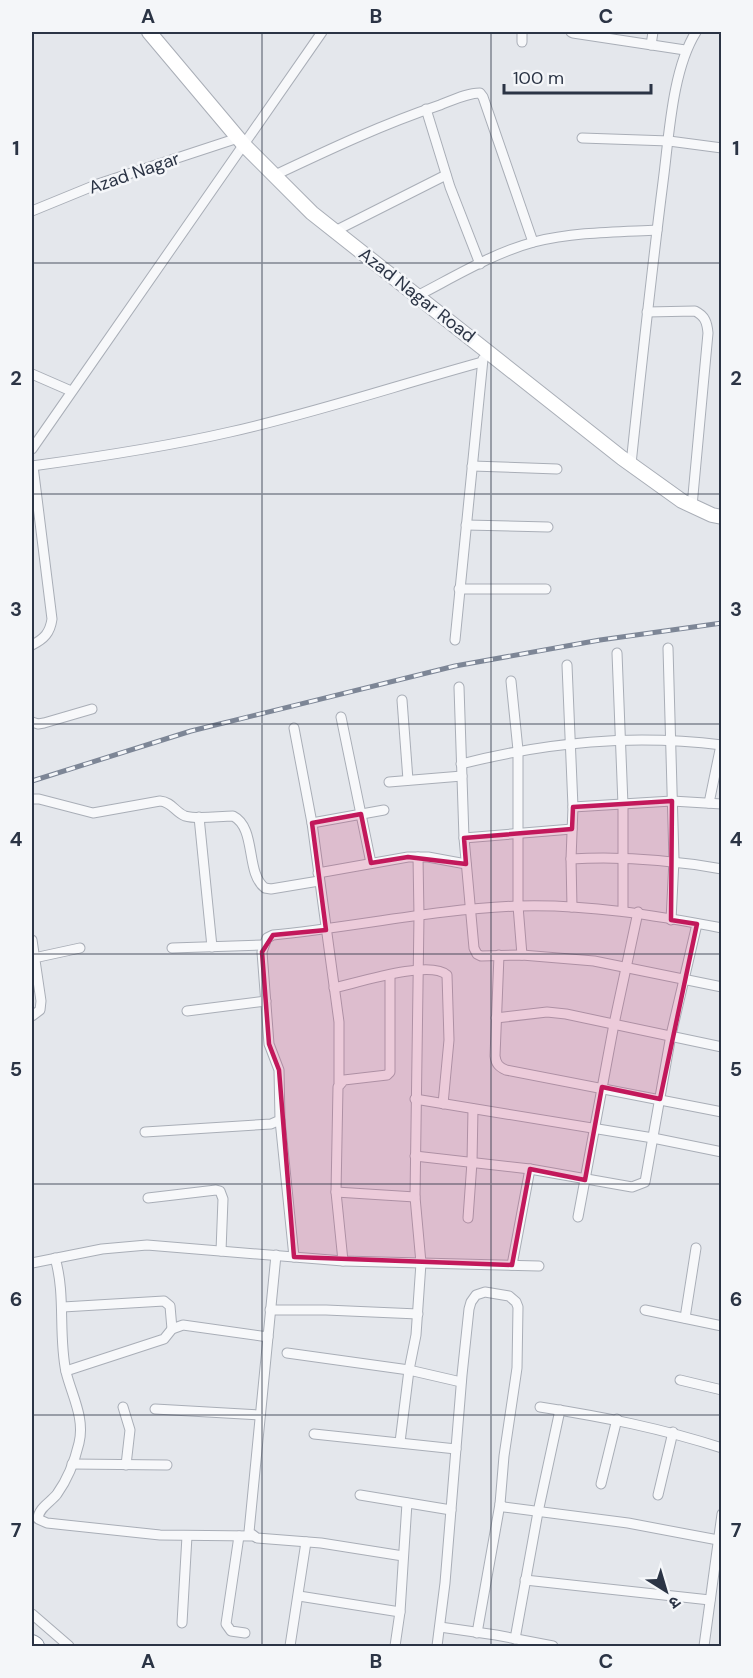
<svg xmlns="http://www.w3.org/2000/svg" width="753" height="1678" viewBox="0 0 753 1678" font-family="'DM Sans','Noto Sans Devanagari',sans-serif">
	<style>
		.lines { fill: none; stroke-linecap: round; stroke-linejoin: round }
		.street-casing { stroke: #a9aeb7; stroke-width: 11 }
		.secondary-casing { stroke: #a9aeb7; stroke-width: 16 }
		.highway-casing { stroke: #8b94a3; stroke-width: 20 }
		.street { stroke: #f7f8fa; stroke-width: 9 }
		.secondary { stroke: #fff; stroke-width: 14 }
		.highway { stroke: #fff; stroke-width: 18 }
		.rail-casing { stroke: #7d8696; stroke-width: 5 }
		.rail { stroke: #f4f6f9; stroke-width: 3; stroke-dasharray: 9; stroke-linecap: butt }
		.marked { fill: #c2185b; fill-opacity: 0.2; stroke: #c2185b; stroke-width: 4.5; stroke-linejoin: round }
		.grid { fill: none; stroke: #2b3445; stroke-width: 1.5; stroke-opacity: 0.55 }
		.labels { text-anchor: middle; stroke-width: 5; stroke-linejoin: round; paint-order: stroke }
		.street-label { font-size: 18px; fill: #2b3445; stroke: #f4f6f9 }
		.neatline { fill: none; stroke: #2b3445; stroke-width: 2 }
		.grid-label { font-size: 20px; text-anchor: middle; font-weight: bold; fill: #2b3445 }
	</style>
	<rect width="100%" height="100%" fill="#e4e7ec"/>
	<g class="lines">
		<defs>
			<g id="street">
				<polyline points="522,32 522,42"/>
				<polyline points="571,32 573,33 685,50"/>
				<polyline points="651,45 653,32"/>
				<polyline points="426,109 450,187 480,264"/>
				<polyline points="582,138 669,141 722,148"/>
				<path d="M273,176c55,-26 110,-52 167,-71 13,-5 27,-12 40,-12l3,4 50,145"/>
				<polyline points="32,211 98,184 238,138"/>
				<polyline points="335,231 446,175"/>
				<path d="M417,296c37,-19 76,-43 117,-54 40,-10 82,-10 123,-12"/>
				<path d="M647,312l48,-1c10,5 12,11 13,22l-16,173"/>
				<polyline points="32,374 71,391"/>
				<polyline points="32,449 322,32"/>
				<path d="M631,464c10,-94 20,-188 32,-282 6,-45 9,-112 33,-150"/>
				<path d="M32,466c66,-9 133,-19 198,-34 85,-19 168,-47 252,-70"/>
				<polyline points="472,466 557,469"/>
				<polyline points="466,525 548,527"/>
				<polyline points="459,589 546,589"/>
				<polyline points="455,640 483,359"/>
				<path d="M32,645c12,-6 18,-12 20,-26l-19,-153"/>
				<polyline points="668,648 674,860 671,920"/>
				<polyline points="617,653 623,805 623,911"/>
				<polyline points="567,665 573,807 571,859 572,907"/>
				<polyline points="511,681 518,750 518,906 522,955"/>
				<polyline points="459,687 464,838 474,948 477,954 481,956 522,955 594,961 722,987"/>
				<polyline points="402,700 408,780"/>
				<polyline points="341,717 371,863"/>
				<polyline points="32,722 38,724 44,723 92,709"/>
				<polyline points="294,728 312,823 339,1022 339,1083"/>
				<path d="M461,764c87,-22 171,-30 261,-19"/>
				<polyline points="389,782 462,776"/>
				<path d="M32,799h7l54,14 67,-12c12,1 15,11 25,15 13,4 34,0 48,0 24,12 12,57 32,72l6,1 48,-8"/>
				<polyline points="709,803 721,745"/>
				<polyline points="573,807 672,801 722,804"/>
				<polyline points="199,817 212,947"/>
				<polyline points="312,823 384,810"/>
				<polyline points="464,838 572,829"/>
				<path d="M571,859c51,-3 100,1 151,10"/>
				<polyline points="318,873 408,857 428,857 466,864"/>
				<polyline points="32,940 41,1001 40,1010 32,1016"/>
				<polyline points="172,948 263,945"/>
				<path d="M499,955l-4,101c1,8 4,11 11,14l216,42"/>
				<polyline points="34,958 80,948"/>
				<path d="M334,988c23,-5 96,-29 113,-13l2,65 -6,64"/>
				<polyline points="187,1011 266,1001"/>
				<polyline points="496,1018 547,1012 566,1014 722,1047"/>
				<polyline points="415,1099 653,1138 722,1152"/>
				<polyline points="280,1120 294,1257"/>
				<path d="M145,1132l126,-8 9,-4 -1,-50 -10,-26 -7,-92 5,-14 6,-3c81,-8 163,-26 245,-29 69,-2 136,9 204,22"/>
				<polyline points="415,1156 530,1169 632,1187 645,1182 671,1035 697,924"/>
				<polyline points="336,1192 415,1197"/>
				<polyline points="148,1198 216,1190 220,1191 223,1199 221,1251"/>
				<polyline points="578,1217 614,1024 638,912"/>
				<polyline points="468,1218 472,1162 473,1109"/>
				<polyline points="276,1255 249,1532 257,1538 321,1543 403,1556"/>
				<path d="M55,1258c11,37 3,76 11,114 6,24 19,46 13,71 -4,17 -12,37 -22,51 -6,8 -19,14 -19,25l9,4 113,12 93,1"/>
				<polyline points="343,1261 336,1192 338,1087 344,1080 387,1075 390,1072 390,976"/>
				<polyline points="32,1263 102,1249 147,1245 343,1261 539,1266"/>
				<polyline points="512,1265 530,1169"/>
				<polyline points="63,1307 164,1301 170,1306 172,1329"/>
				<polyline points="270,1310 326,1310 418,1314"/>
				<polyline points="645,1310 722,1326"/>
				<polyline points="685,1318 696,1248"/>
				<polyline points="287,1353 409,1370 461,1382"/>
				<polyline points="66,1371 164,1339 172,1329 183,1325 268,1337"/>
				<polyline points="680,1380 722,1390"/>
				<polyline points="123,1407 130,1430 126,1465"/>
				<path d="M540,1407c64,10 120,21 182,41"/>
				<polyline points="155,1409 259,1415"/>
				<polyline points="314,1434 456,1449"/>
				<polyline points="400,1442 409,1370 416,1335 421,1263 415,1197 419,916 418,857"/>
				<polyline points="72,1464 167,1465"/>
				<polyline points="601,1484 617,1419"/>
				<polyline points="360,1495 451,1510"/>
				<polyline points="658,1495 673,1432"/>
				<polyline points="239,1536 226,1624 231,1631 245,1633"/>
				<polyline points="525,1580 710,1600"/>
				<polyline points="299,1596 400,1612"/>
				<polyline points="32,1614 69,1646"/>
				<polyline points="182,1623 187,1536"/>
				<polyline points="440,1627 496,1635 553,1646"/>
				<polyline points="477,1633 500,1504"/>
				<polyline points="515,1639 538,1512 560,1410"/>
				<polyline points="290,1646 306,1542"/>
				<polyline points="395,1646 400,1612 407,1503"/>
				<polyline points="437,1646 445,1583 462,1375 469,1309 471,1302 476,1295 485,1292 509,1296 516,1302 518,1307 517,1368 504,1456 500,1504 504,1507 628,1523 718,1540"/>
				<polyline points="704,1646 722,1514"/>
			</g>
			<polyline id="secondary" points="149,32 244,145 312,213 622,458 682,501 712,515 722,517"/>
			<polyline id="highway" points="32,1644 35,1646"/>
		</defs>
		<use href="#street" class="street-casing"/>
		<use href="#secondary" class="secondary-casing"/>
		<use href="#highway" class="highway-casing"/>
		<use href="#street" class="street"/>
		<use href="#secondary" class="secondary"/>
		<use href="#highway" class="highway"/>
		<defs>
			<polyline id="rail" points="32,781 191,731 455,666 600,640 722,623"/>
		</defs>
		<use href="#rail" class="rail-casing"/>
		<use href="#rail" class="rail"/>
	</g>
	<path class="marked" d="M672,801l-1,119 26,4 -37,175 -58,-12 -17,93 -55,-11 -18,96 -218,-8 -15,-187 -10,-26 -7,-92 11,-17 53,-5 -14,-107 49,-9 10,49 37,-6 58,7 -2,-26 108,-9 1,-22z"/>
	<path class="grid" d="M262,32v1614M491,32v1614M32,263h690M32,494h690M32,724h690M32,954h690M32,1184h690M32,1415h690"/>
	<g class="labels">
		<g class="street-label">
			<text transform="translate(134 173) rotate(-19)" y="6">Azad Nagar</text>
			<text transform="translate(417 295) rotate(38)" y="6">Azad Nagar Road</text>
		</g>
	</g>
	<rect width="753" height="1678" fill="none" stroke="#f4f6f9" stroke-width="66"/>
	<g transform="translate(666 1591) rotate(143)" stroke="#f4f6f9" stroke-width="4.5" paint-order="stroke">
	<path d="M0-4.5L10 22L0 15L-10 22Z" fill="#2b3445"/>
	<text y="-9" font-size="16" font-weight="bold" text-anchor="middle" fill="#2b3445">उ</text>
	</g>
	<path d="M504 84v9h147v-9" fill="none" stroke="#2b3445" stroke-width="3"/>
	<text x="513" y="84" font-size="18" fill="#2b3445" stroke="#f4f6f9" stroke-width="4.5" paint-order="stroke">100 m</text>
	<rect x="33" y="33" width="687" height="1612" class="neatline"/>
	<g class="grid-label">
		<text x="148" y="23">A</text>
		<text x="376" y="23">B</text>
		<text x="606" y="23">C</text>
		<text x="16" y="155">1</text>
		<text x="736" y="155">1</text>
		<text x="16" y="385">2</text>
		<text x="736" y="385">2</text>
		<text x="16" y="616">3</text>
		<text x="736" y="616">3</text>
		<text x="16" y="846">4</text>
		<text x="736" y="846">4</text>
		<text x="16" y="1076">5</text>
		<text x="736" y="1076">5</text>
		<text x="16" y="1306">6</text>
		<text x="736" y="1306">6</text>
		<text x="16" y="1537">7</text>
		<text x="736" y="1537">7</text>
		<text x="148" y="1668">A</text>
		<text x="376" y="1668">B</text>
		<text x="606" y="1668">C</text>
	</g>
</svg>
